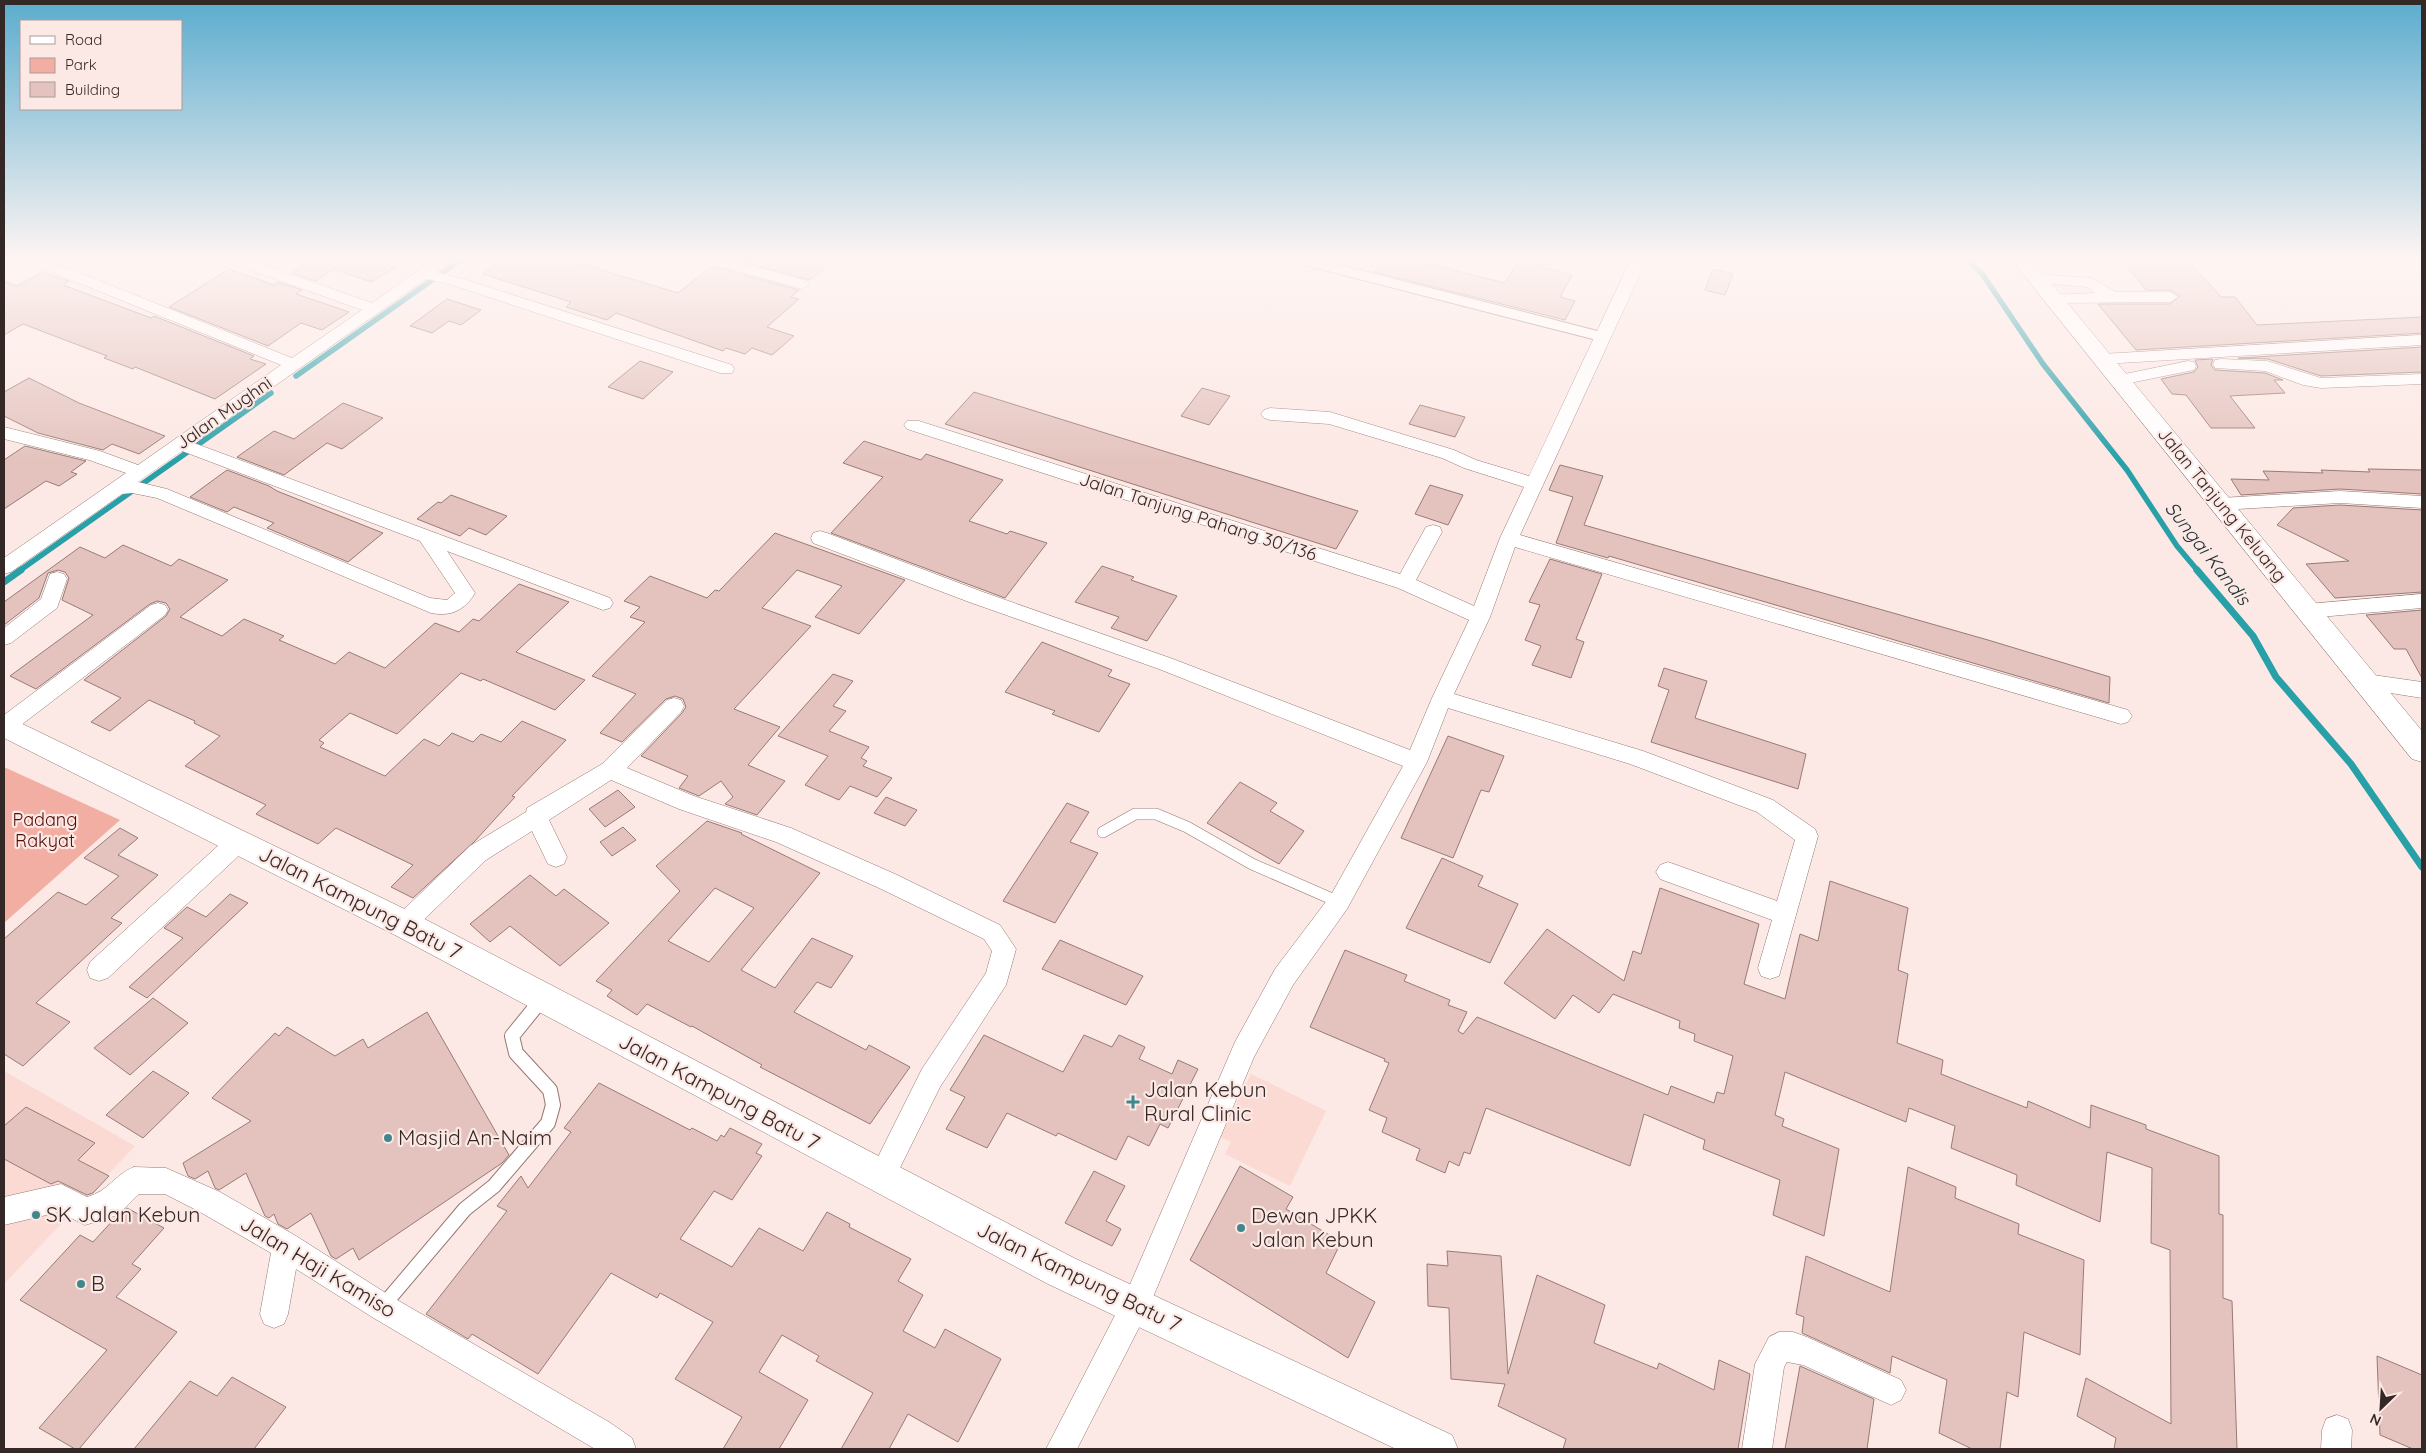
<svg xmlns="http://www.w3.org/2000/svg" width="2426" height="1453" viewBox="0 0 2426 1453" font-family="Quicksand,sans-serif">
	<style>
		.built { fill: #fbdad4 }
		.green { fill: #f3aea3 }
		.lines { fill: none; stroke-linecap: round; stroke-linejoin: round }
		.stream-far1 { stroke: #28a0a8; stroke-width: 5.5 }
		.stream { stroke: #28a0a8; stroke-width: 7 }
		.building { fill: #e4c3be; stroke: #997b76; fill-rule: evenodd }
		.lane-far2-casing { stroke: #967974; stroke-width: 11 }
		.lane-far1-casing { stroke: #967974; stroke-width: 12 }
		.lane-casing { stroke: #967974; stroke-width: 16 }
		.street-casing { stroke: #967974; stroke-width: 1 }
		.secondary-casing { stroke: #967974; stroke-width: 1 }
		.lane-far2 { stroke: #fff; stroke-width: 9 }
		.lane-far1 { stroke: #fff; stroke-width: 11 }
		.lane { stroke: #fff; stroke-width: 14 }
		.street { fill: #fff; fill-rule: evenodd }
		.secondary { fill: #fff; fill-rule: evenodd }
		.poi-dot { fill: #3f878c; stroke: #fce8e4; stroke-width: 2 }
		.labels { text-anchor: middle; stroke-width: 4.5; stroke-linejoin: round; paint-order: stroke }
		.street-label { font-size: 18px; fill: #342826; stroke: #fce8e4 }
		.park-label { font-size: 18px; fill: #540c08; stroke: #fce8e4 }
		.water-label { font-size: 19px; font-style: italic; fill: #1a2e30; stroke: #fce8e4 }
		.near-street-label { font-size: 21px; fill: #342826; stroke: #fce8e4 }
		.near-poi-label { font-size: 21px; fill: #342826; stroke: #fce8e4; text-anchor: start }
	</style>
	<rect width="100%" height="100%" fill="#fce8e4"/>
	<g class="built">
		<polygon points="4,1071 135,1146 4,1284"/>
		<polygon points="1251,1074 1326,1111 1290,1186 1225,1154 1231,1142 1220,1137"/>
	</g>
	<polygon class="green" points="4,767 120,820 4,923"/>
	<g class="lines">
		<g class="stream-far1">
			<polyline points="1967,259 1983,275 2043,364 2127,470 2177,546 2198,571"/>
			<polyline points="296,376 462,259"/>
			<polyline points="19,571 271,393"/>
		</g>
		<g class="stream">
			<polyline points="2197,570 2253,636 2276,677 2351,764 2422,867"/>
			<polyline points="4,582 21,570"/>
		</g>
	</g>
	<g class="building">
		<polygon points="312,259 370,259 395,267 372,282 333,269 316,281 292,273"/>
		<polygon points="502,259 565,259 678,293 712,266 799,290 791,297 799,299 767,327 794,336 772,355 752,348 745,354 726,348 723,351 616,313 607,320 566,307 571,302 483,274"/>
		<polygon points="740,259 834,259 810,280 739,261"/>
		<polygon points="1384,259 1409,259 1505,283 1520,259 1526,259 1544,264 1542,267 1572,275 1560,297 1575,301 1565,320 1375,272"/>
		<polygon points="2121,259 2187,259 2221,297 2235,297 2257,325 2422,317 2422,333 2136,350 2098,304 2170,304 2180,296 2170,290 2146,290"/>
		<polygon points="229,269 274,285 278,282 302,290 296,294 349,312 322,330 301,323 268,346 169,307"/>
		<polygon points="1713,269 1733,274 1725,295 1705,290"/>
		<polygon points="42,272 69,281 63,285 151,318 154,316 254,356 250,359 266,364 215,399 135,367 133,369 104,358 107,356 23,324 4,335 4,281 17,286"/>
		<polygon points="447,299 481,310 461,325 449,321 432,333 410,326"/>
		<polygon points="2422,347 2422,372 2321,376 2268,359 2238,358"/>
		<polygon points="2213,359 2211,365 2215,370 2265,373 2283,380 2274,380 2285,393 2230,396 2255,428 2211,428 2186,395 2172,394 2161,379 2194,372 2198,367 2195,360"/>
		<polygon points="640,361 673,372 643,399 608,387"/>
		<polygon points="29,378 79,403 165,436 139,454 112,444 103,450 38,433 4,416 4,392"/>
		<polygon points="1202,388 1230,396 1209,425 1181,416"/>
		<polygon points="974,392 1118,437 1358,511 1336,549 945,424"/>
		<polygon points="343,403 383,418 342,449 327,443 284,475 237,457 274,431 294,439"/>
		<polygon points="1420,405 1465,417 1455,437 1409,424"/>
		<polygon points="864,441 921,460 926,454 1003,480 969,521 1007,534 1010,531 1047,543 1005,598 831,533 883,477 843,463"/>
		<polygon points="25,446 86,461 71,472 77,474 59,486 46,481 4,509 4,460"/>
		<polygon points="1560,465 1603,476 1584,525 1988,640 2110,677 2109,703 1609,556 1608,558 1556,543 1573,497 1549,490"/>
		<polygon points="2368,469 2422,470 2422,494 2340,489 2241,495 2231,479 2269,480 2263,471 2323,473 2321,470 2370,472"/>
		<polygon points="227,470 269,486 277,491 383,533 348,562 267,528 274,523 234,507 227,512 190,497"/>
		<polygon points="1430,485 1463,495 1448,525 1415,514"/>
		<polygon points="451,495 507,516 486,535 469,528 460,536 417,519 438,502 441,503"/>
		<polygon points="2340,505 2422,510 2422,592 2335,598 2306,564 2349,561 2277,525 2293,508"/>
		<polygon points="775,533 905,580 859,634 815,617 842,586 797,570 762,608 811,626 734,709 780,727 748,765 785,781 757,815 725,804 733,797 721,781 699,796 679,788 688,776 641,756 682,713 686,707 683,699 675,696 666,699 622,742 600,733 636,694 592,676 645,622 630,617 640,607 624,601 650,576 707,598 715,590 719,591"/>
		<polygon points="123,545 171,566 179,559 228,580 180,617 222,636 244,619 284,636 279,640 335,664 349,652 385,668 435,623 459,632 473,619 479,621 519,584 569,602 516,652 585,680 555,710 483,679 481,681 461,673 397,734 350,713 319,740 324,743 320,747 385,776 424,739 439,746 452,733 473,742 481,734 501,742 522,721 566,740 512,796 515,797 475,841 413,898 391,887 413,865 336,828 318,844 256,814 266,805 185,766 220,736 194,723 195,721 149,700 110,731 91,722 121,698 84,680 166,616 170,609 166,603 157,601 150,604 36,689 10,676 93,615 62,600 69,578 65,572 58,570 48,573 39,598 4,625 4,602 80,547 105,558"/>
		<polygon points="1550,559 1602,574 1576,639 1584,642 1571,678 1532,665 1541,646 1525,640 1540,605 1529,602"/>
		<polygon points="1102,566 1134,577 1131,580 1177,596 1147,641 1111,628 1119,617 1075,602"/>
		<polygon points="2422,610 2422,678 2406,649 2394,649 2366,615"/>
		<polygon points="1042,642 1112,670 1108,676 1130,684 1099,732 1052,714 1055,711 1005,692"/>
		<polygon points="1664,668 1707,681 1695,718 1806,754 1798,789 1651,742 1669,690 1658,686"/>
		<polygon points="833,674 853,681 833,706 846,711 829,731 869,747 861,758 867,761 863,766 892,778 877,797 850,786 839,800 805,785 828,756 778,736"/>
		<polygon points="1448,736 1504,756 1489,792 1481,790 1453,858 1401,838"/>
		<polygon points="1240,782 1277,803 1270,811 1304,831 1279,864 1207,823"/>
		<polygon points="618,790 635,807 605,827 589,809"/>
		<polygon points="886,797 917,810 905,826 874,813"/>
		<polygon points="1067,803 1089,812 1070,842 1098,853 1055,923 1003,901"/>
		<path d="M707,821l35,12 -1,1 79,39 -79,97 34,18 37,-50 41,18 -22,32 -14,-6 -23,30 72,38 3,-5 41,22 -40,57 -110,-57 2,-2 -70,-39 -1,1 -44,-23 -10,11 -30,-19 5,-6 -16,-9 84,-90 -24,-25zM715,888l39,20 -45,54 -41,-21z"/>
		<polygon points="623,827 636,840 612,856 600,842"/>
		<polygon points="120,828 138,838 118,855 158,875 111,918 122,923 36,1003 70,1022 23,1066 4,1054 4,939 58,892 86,905 119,876 84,858"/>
		<polygon points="1442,858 1483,876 1478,886 1518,904 1490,963 1406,928"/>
		<polygon points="530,875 556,896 564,889 609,923 560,966 510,926 490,942 470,924"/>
		<polygon points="1830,881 1908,908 1898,970 1908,974 1897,1043 1943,1060 1941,1074 2027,1108 2028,1101 2090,1128 2091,1105 2146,1125 2146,1129 2219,1156 2219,1214 2223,1215 2223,1298 2232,1301 2237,1449 2114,1449 2116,1438 2077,1416 2086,1378 2171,1424 2170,1250 2151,1243 2152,1168 2107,1152 2100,1222 2016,1185 2017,1175 1951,1148 1955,1126 1909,1108 1906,1122 1785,1072 1775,1115 1784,1119 1782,1126 1839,1149 1824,1236 1773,1215 1780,1180 1703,1149 1705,1140 1644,1114 1630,1166 1486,1108 1470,1154 1464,1152 1459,1166 1449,1161 1445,1173 1416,1160 1420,1149 1382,1132 1387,1118 1369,1110 1389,1063 1384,1061 1385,1059 1310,1027 1345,950 1407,975 1404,981 1450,1000 1448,1005 1467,1012 1458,1031 1463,1034 1477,1017 1668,1095 1671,1086 1714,1103 1717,1092 1724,1094 1733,1056 1694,1041 1695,1034 1679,1028 1680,1021 1613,994 1599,1013 1573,995 1555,1019 1504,983 1547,929 1624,981 1633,951 1641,954 1660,888 1759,924 1744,984 1785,999 1800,934 1818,941"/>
		<polygon points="230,894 248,903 147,998 129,987 183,938 164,928 187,907 206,917"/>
		<polygon points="1060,940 1143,976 1126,1005 1042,969"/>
		<polygon points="153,998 188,1023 130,1075 94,1048"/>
		<polygon points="427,1012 509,1155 502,1163 359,1260 353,1248 336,1259 331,1256 311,1213 287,1229 278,1224 274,1214 269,1218 265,1216 246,1173 219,1190 215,1188 208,1171 195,1179 188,1176 183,1163 251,1121 212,1098 275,1033 279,1036 287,1027 335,1056 363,1039 368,1048"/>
		<polygon points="984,1035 1063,1072 1084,1035 1112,1047 1119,1035 1145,1047 1139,1059 1172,1074 1178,1060 1198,1069 1168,1128 1160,1124 1149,1146 1128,1136 1116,1160 1058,1133 1056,1136 1007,1113 987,1148 946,1129 965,1097 950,1090"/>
		<polygon points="153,1071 189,1093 143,1138 106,1115"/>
		<polygon points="599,1083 690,1130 692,1128 717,1141 721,1135 724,1137 730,1128 762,1144 756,1153 762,1156 732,1200 714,1191 680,1239 732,1267 759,1228 803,1251 827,1212 850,1224 849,1227 911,1259 898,1281 923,1295 903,1331 935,1348 945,1329 1001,1359 958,1442 908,1414 889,1449 841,1449 873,1393 816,1361 819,1356 782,1335 759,1372 808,1400 779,1449 723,1449 742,1417 675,1379 713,1322 660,1293 657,1298 611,1273 538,1374 472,1334 468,1339 426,1314 507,1211 497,1206 521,1176 528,1188 571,1132 564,1128"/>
		<polygon points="26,1107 95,1143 78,1160 109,1176 93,1193 87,1195 58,1181 51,1184 4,1159 4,1126"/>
		<polygon points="1240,1166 1293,1197 1286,1209 1341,1242 1326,1273 1375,1302 1348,1358 1190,1260"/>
		<polygon points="1908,1167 1956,1187 1955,1198 2019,1224 2018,1234 2084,1260 2080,1355 2024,1332 2018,1397 2007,1392 2000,1449 1972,1449 1939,1433 1947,1380 1892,1356 1890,1373 1802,1333 1804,1317 1796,1314 1806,1256 1890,1292"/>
		<polygon points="1094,1171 1125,1186 1106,1221 1121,1229 1112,1246 1065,1223"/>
		<polygon points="127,1208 164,1228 132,1264 141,1269 116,1297 177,1332 79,1449 75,1449 39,1428 107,1350 20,1300 80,1235 93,1242 115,1218"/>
		<polygon points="1447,1251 1501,1256 1508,1374 1537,1275 1605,1305 1594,1343 1657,1369 1659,1363 1714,1390 1719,1360 1750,1374 1738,1449 1563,1449 1566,1439 1498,1406 1505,1384 1451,1379 1449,1308 1428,1306 1427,1264 1448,1266"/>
		<polygon points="2377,1356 2422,1375 2422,1449 2413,1449 2380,1435"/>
		<polygon points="1800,1366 1874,1399 1867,1449 1785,1449"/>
		<polygon points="232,1377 286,1407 254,1449 134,1449 190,1381 217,1396"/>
	</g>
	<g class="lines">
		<defs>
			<g id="lane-far2">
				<polyline points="257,259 258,269"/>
				<polyline points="1299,259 1603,337"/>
			</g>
			<polyline id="lane-far1" points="1103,832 1135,814 1156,814 1187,827 1252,864 1339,902"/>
			<polyline id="lane" points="382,1307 465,1209 494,1186 548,1123 553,1105 550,1090 516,1053 512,1036 542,999"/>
			<g id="street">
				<path d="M24,259h21l247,99 70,-48 -134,-48 -2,-3h21l125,44 63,-44h17l-16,13 27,7 269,86 2,4 -2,4h-12l-268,-88 -26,-6 -232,164 416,155 3,5 -3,5 -7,2 -156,-59 28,42c-10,17 -24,24 -44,20l-274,-115 -25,-5 -10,1 -111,78 -7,2v-16l122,-85 -37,-13 -85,-21v-12l96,24 38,14 143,-100 -254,-103zM182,451l238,90 35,52 -8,7 -17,-2 -263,-109 -29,-7z"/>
				<polygon points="702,259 726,259 808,281 810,284 802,289 705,262"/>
				<polygon points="1631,259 1647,259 1520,535 2121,708 2128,710 2132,716 2128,722 2121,724 1515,547 1490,617 1454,694 1643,751 1773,800 1815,829 1818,836 1779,976 1770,979 1761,976 1758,968 1772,920 1660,879 1656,872 1660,865 1668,862 1777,901 1795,840 1757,812 1630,764 1448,708 1427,762 1347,909 1293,985 1254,1057 1145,1316 1077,1449 1046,1449 1125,1296 1235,1042 1275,969 1331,895 1403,766 1159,669 969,602 813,543 811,538 813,533 820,531 827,533 983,592 1173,659 1410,750 1432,698 1469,620 1398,588 907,429 904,425 907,421 919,421 1400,574 1426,527 1433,525 1440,527 1442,532 1416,580 1474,606 1500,538 1524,487 1464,468 1442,458 1329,424 1270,420 1264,418 1261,414 1264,410 1270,408 1330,412 1454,450 1476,460 1529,476"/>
				<polygon points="2038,274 2091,278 2116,292 2170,292 2178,297 2170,302 2054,303 2046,298 2048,295 2095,293 2087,287 2032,282 2030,279 2032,276"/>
				<polygon points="2422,335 2422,345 2103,364 2097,363 2095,359 2097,355 2103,354"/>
				<polygon points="2221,359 2267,361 2321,378 2422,374 2422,384 2321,388 2303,385 2265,371 2215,368 2213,364 2215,360"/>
				<polygon points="2188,361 2194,362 2196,366 2194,370 2120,385 2114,384 2112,380 2114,376 2120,375"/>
				<polygon points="2340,491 2422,496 2422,508 2340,503 2221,510 2214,508 2212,504 2214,500 2221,498"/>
				<polygon points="57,572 64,574 67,579 57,608 11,643 4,645 4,628 41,599 50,574"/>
				<polygon points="2422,594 2422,608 2308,618 2301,616 2298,611 2301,606 2308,604"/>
				<polygon points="158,603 165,605 168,610 165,615 12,732 4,734 4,715 151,605"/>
				<polygon points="2366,674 2422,682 2422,698 2359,688 2356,682 2359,676"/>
				<polygon points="674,698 681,700 684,706 681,712 627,768 694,796 791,828 895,874 1000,925 1016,949 1006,985 940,1087 891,1186 881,1190 871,1186 868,1177 922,1069 986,973 992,951 984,939 879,888 776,842 679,809 611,780 549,820 567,857 564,864 556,867 548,864 532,831 486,860 412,931 404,934 396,931 392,924 396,917 470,846 526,812 527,808 602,764 667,700"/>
				<polygon points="239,831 247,834 250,841 247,848 108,978 99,981 90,978 87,970 90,962 231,834"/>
				<path d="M134,1167l32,1 54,24 76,44 96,61 217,125 23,16 4,11h-41l-223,-132 -76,-48 -8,45 -4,10 -10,4 -10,-4 -4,-10 11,-61 -71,-41 -35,-18h-26l-21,21 -33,10 -26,-13 -55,13v-28l57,-13 26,13c22,-6 27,-22 47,-30z"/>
				<polygon points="1779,1332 1793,1332 1807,1337 1901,1380 1906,1390 1901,1400 1891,1405 1803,1365 1787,1362 1784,1367 1772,1449 1742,1449 1755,1364 1769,1337"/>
				<polygon points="2337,1415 2348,1419 2352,1430 2351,1449 2321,1449 2322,1430 2326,1419"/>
			</g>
			<g id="secondary">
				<polygon points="2011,259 2031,259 2422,731 2422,762 2412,759"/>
				<polygon points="4,715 415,914 1074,1258 1452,1435 1458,1449 1396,1449 1048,1284 393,934 4,738"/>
			</g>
		</defs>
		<use href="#lane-far2" class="lane-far2-casing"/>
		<use href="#lane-far1" class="lane-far1-casing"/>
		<use href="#lane" class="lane-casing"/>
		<use href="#street" class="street-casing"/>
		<use href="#secondary" class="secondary-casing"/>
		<use href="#lane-far2" class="lane-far2"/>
		<use href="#lane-far1" class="lane-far1"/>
		<use href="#lane" class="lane"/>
		<use href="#street" class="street"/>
		<use href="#secondary" class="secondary"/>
	</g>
	<linearGradient id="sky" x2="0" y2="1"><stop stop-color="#5bacce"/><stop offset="0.56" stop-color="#fef5f3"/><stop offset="1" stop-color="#fef5f3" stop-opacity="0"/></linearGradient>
	<rect width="2426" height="462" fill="url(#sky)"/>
	<g class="poi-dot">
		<path d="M1130.5 1094.5h5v5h5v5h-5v5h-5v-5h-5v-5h5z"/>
		<circle cx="388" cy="1138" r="5"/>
		<circle cx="36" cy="1215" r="5"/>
		<circle cx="1241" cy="1228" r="5"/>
		<circle cx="81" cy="1284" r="5"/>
	</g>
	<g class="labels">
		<g class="street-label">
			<text transform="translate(224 413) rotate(-35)" y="6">Jalan Mughni</text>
			<text transform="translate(2222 505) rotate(51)" y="6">Jalan Tanjung Keluang</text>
			<text transform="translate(1198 517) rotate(18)" y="6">Jalan Tanjung Pahang 30/136</text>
		</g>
		<g class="park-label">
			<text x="45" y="826">Padang<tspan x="45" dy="21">Rakyat</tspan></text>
		</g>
		<g class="water-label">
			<text transform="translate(2208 553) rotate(52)" y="7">Sungai Kandis</text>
		</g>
		<g class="near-street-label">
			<text transform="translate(360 903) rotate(27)" y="7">Jalan Kampung Batu 7</text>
			<text transform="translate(719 1092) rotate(28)" y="7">Jalan Kampung Batu 7</text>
			<text transform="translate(318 1267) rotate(31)" y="7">Jalan Haji Kamiso</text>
			<text transform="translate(1079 1277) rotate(26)" y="7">Jalan Kampung Batu 7</text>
		</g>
		<g class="near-poi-label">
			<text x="1144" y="1097">Jalan Kebun<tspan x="1144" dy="24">Rural Clinic</tspan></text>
			<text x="398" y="1145">Masjid An-Naim</text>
			<text x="46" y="1222">SK Jalan Kebun</text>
			<text x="1251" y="1223">Dewan JPKK<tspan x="1251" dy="24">Jalan Kebun</tspan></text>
			<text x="91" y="1291">B</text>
		</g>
	</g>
	<rect width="2426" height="1453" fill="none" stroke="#342826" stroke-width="10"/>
	<rect x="20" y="20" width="162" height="90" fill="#fce8e4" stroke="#ac9b98"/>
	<rect x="30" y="36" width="25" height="8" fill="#ffffff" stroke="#ac9b98"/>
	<text x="65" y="45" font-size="15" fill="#342826">Road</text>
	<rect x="30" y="58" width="25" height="15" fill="#f3aea3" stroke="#ac9b98"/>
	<text x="65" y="70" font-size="15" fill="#342826">Park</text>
	<rect x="30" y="82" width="25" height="15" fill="#e4c3be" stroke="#ac9b98"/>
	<text x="65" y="95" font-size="15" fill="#342826">Building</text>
	<g transform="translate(2381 1408) rotate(205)" stroke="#fce8e4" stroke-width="4" paint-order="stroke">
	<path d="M0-4L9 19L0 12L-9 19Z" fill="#342826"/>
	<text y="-8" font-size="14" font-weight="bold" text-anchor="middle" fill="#342826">N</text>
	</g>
</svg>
